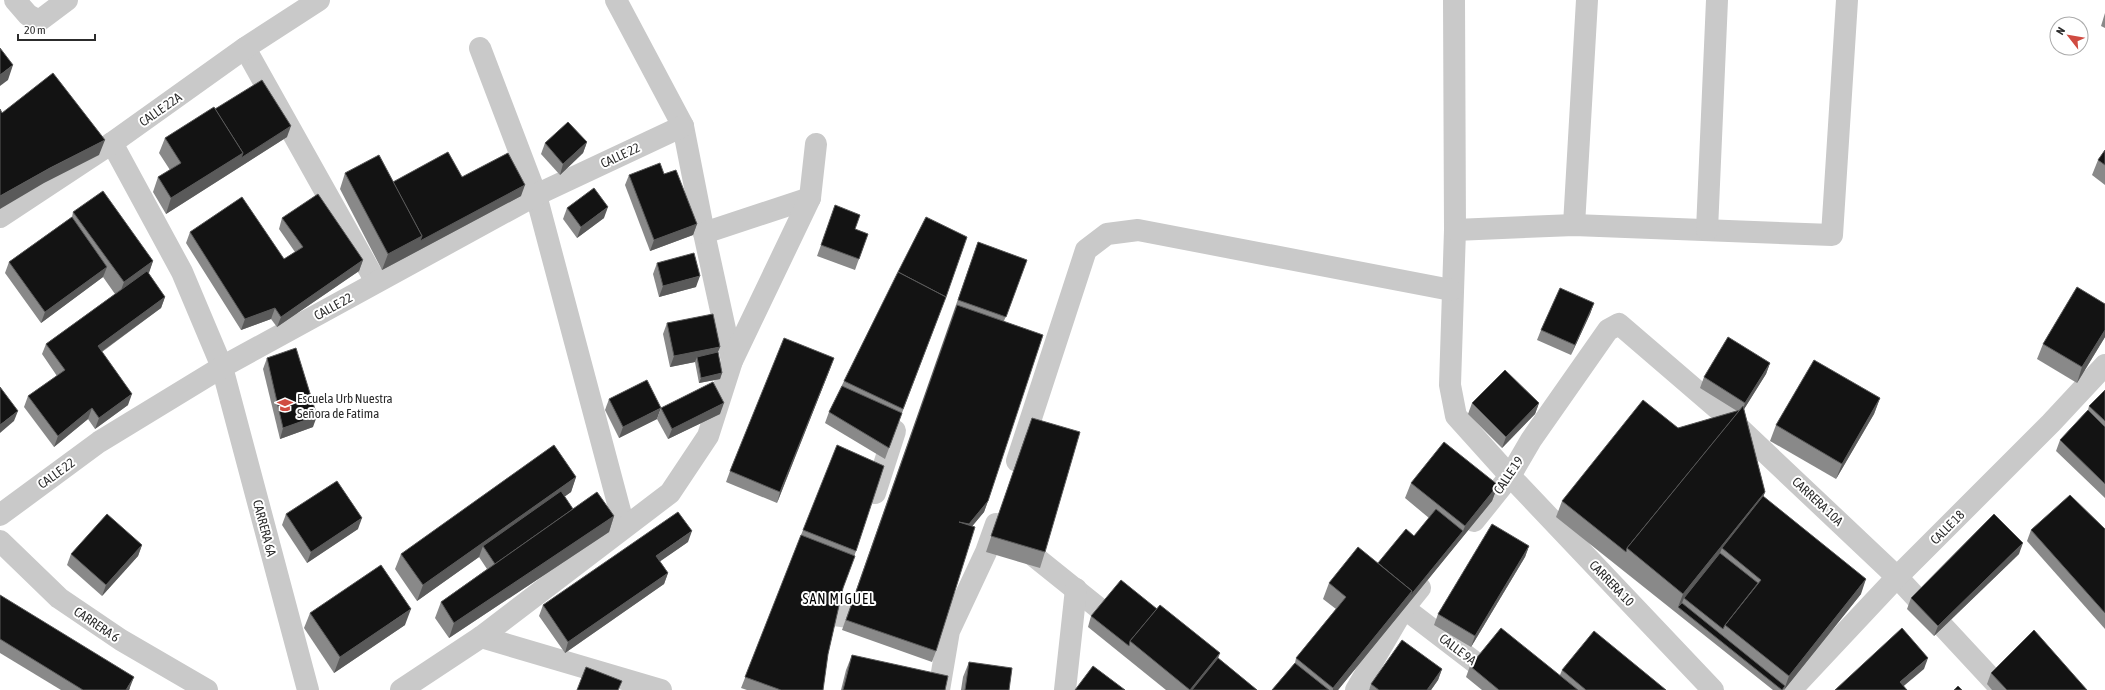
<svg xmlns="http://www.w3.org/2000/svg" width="2105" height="690" viewBox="0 0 2105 690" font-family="'Asap Condensed',sans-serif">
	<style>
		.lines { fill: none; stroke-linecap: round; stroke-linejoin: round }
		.minor { stroke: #c9c9c9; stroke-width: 22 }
		.wall { fill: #898989 }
		.shaded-wall { fill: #5a5a5a }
		.building { fill: #131313; stroke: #5a5a5a }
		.labels { text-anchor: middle; stroke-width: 4; stroke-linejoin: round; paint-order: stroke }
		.street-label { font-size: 13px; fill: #2c2c2c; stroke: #fff }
		.poi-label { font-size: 13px; fill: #2c2c2c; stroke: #fff; text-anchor: start }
		.neighbourhood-label { font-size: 14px; letter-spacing: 1px; fill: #000; stroke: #fff }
	</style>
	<rect width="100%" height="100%" fill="#fff"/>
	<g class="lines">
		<g class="minor">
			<polyline points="15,0 28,15 39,21 67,0"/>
			<polyline points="616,0 683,126 704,233 732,361"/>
			<polyline points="1454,0 1455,230 1450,385 1456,416 1510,476 1713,690"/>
			<polyline points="245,48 376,282"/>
			<polyline points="480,48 536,195 624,526"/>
			<polyline points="112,143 182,272 222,367 308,690"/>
			<polyline points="0,217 112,143 245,48 319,0"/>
			<polyline points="1574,225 1587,0"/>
			<polyline points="1455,230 1574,225 1832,235 1847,0"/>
			<polyline points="1707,230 1717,0"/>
			<polyline points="704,233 810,198"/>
			<polyline points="1017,461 1086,250 1107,234 1138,230 1451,290"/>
			<polyline points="875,493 895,431"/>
			<polyline points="0,515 99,442 222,367 536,195 683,126"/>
			<polyline points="1474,521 1510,476 1531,440 1608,330 1619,324 1733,422 1897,577 2002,690"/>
			<polyline points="0,541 59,598 121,640 207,690"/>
			<polyline points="1019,544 1121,626"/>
			<polyline points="1404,608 1511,690"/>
			<polyline points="835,615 875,621"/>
			<polyline points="481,637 661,690"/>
			<polyline points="401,690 481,637 670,493 708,436 732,361 810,198 816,144"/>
			<polyline points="939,690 949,631 986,552 996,524"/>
			<polyline points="1065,690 1076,589"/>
			<polyline points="1356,690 1404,608 1420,588"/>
			<polyline points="1791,690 1897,577 2051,423 2105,365"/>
		</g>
	</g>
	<g class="wall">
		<polygon points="2105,13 2105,28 2101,26"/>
		<polygon points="215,109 287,137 166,214 153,192 158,177 170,170 159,153 165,138"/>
		<polygon points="587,142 583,153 560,175 541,154 545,143"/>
		<polygon points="2105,150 2105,185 2092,175 2098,160"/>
		<polygon points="345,173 393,182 462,177 521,196 382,270 340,189"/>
		<polygon points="664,174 697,224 693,235 650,251 625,185 629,175"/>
		<polygon points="567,208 604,218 577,238 563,219"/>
		<polygon points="73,212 153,261 148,274 165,297 161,308 102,352 128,405 95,429 88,419 54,447 24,407 28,396 57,376 42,354 46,344 115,294 103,277 41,323 5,273 9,262 72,217"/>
		<polygon points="282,218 363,260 359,271 277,327 271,319 241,330 186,243 190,232 284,259 295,252 279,229"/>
		<polygon points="855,229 868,234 855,270 817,256 821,245"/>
		<polygon points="978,242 1027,260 1004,321 988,501 984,512 972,526 936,651 932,662 842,630"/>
		<polygon points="657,263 696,287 659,297 653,274"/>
		<polygon points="1594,303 1590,314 1571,355 1537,340 1541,330"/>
		<polygon points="2105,304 2105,337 2077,383 2037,359 2043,344"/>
		<polygon points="940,313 899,421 885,459 825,423 829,412 844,381"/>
		<polygon points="667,323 718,353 722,373 720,379 699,383 695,362 670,367 663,334"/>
		<polygon points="267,358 313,427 280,439 263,369"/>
		<polygon points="834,358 777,503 726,482 730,471"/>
		<polygon points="1770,363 1766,374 1744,409 1765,492 1763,496 1861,594 1784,690 1773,690 1556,517 1562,501 1678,428 1737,411 1700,388 1704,377"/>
		<polygon points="2105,390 2105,498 2056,451 2060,440 2088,410 2089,406"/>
		<polygon points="1880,398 1874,414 1836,479 1770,441 1776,425"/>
		<polygon points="609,399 657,419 619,438 605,410"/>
		<polygon points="1472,403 1539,403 1535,414 1502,448 1468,414"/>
		<polygon points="661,408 720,414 668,439 657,419"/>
		<polygon points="1026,434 1045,552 1040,568 986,552"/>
		<polygon points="576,477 571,492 564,497 573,509 614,516 609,532 449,638 435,618 441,602 487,569 479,557 417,601 395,569 401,554"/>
		<polygon points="1411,483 1498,485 1492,501 1338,690 1272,690 1295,663 1296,658 1336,609 1323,599 1329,583 1378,563 1414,536 1429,518 1405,498"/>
		<polygon points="286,514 358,529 307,563 282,525"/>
		<polygon points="2105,529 2105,629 2027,541 2031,530"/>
		<polygon points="803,530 856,551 843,588 828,654 823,690 747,690 741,688"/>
		<polygon points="688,542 660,561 668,573 664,584 565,653 539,616 543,605"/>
		<polygon points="142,545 138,556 102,596 67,565 71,554"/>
		<polygon points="1529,546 1525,557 1471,647 1434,625 1438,614"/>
		<polygon points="2019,554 1934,636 1907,609 1911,598"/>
		<polygon points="0,595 130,688 129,690 61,690 0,653"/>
		<polygon points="310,613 405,625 334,673 304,628"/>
		<polygon points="1091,616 1218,658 1257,690 1166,690 1088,627"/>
		<polygon points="852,655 945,690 841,690 846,670"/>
		<polygon points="969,662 1009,690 961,690 963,677"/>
		<polygon points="1470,666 1560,675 1562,670 1666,690 1482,690 1466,677"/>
		<polygon points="1442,669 1438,680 1431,690 1369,690 1371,684"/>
		<polygon points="1991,673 2087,690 1992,690 1987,684"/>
	</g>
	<g class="shaded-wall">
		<polygon points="13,65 8,80 0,86 0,75"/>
		<polygon points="291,126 287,137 166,214 171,198 243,153"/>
		<polygon points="105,140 99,155 44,183 0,209 0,196 50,168"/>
		<polygon points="587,142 583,153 560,175 563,164"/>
		<polygon points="525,185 521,196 382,270 388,254 422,236"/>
		<polygon points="608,207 604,218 577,238 581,227"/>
		<polygon points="697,224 693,235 650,251 654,240"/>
		<polygon points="363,260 359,271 277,327 281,317"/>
		<polygon points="153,261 148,276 118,298 124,282"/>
		<polygon points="107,267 103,277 41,323 45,312"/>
		<polygon points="700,276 696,287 659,297 663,286"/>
		<polygon points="165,297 161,308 94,357 98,346"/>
		<polygon points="1594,303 1590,314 1571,355 1575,345"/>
		<polygon points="275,308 271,319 241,330 245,319"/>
		<polygon points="2105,330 2105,337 2077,383 2082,367"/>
		<polygon points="720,347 716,358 697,357 695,362 670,367 674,356"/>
		<polygon points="834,358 830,369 777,503 780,492"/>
		<polygon points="1770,363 1766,374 1741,414 1745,403"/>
		<polygon points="722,373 720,379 699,383 701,378"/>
		<polygon points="132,394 128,405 95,429 99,418"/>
		<polygon points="1880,398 1874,414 1836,479 1842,464"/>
		<polygon points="724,403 720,414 668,439 672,429"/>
		<polygon points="1539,403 1535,414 1502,448 1506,437"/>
		<polygon points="92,408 88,419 54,447 58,436"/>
		<polygon points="661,408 657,419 619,438 623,427"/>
		<polygon points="18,411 14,421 0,433 0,425"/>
		<polygon points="317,416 313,427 280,439 283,428"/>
		<polygon points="576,477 571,492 487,552 483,546 479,557 417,601 423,585"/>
		<polygon points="1498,485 1492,501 1338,690 1333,690 1333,688 1412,591 1463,531 1465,526"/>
		<polygon points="1765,492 1758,512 1722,548 1716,563 1684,598 1680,608 1678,607 1683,594"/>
		<polygon points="988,501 984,512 965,535 969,524"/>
		<polygon points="614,516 609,532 449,638 454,623"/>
		<polygon points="362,518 358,529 307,563 311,552"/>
		<polygon points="692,531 688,542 652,567 656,556"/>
		<polygon points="2023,543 2019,554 1934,636 1938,626"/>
		<polygon points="142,545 138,556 102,596 106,585"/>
		<polygon points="1529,546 1525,557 1471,647 1475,636"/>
		<polygon points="668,573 664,584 565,653 568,642"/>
		<polygon points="1866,579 1861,594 1784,690 1789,676"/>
		<polygon points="411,609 405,625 334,673 340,657"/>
		<polygon points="1220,653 1214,669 1197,690 1190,690"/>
		<polygon points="1928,658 1924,669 1899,690 1900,682"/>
		<polygon points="1442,669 1438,680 1431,690 1427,690"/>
		<polygon points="134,677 129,690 126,690"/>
	</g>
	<g class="building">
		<polygon points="0,48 13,65 0,75"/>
		<polygon points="53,73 105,140 50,168 0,196 0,109 2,113"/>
		<polygon points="262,80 291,126 241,158 243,153 215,109"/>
		<polygon points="214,107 243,153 171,198 158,177 181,163 165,138"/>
		<polygon points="568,122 587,142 563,164 545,143"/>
		<polygon points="2105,150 2105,165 2098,160"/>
		<polygon points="448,152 462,177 508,153 525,185 420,241 422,236 393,182"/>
		<polygon points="379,155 422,236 388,254 345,173"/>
		<polygon points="660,163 664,174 676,170 697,224 654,240 629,175"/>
		<polygon points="594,188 608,207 581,227 567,208"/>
		<polygon points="103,191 153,261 124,282 73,212"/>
		<polygon points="318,194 363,260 281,317 275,308 245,319 190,232 242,197 284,259 303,247 282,218"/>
		<polygon points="835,205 860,215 855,229 868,234 859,259 821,245"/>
		<polygon points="72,217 107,267 45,312 9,262"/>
		<polygon points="926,217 967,237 946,297 898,272"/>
		<polygon points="978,242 1027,260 1006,317 958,300"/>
		<polygon points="694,253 700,276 663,286 657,263"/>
		<polygon points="147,271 165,297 98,346 132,394 99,418 92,408 58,436 28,396 65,370 46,344"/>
		<polygon points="898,272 946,297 903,409 844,381"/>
		<polygon points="2077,287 2105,304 2105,330 2082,367 2043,344"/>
		<polygon points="1560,288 1594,303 1575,345 1541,330"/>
		<polygon points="957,305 1043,335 988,501 969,524 959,522 975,527 936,651 846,620"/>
		<polygon points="713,314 720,347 674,356 667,323"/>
		<polygon points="1728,337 1770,363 1745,403 1704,377"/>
		<polygon points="784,338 834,358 780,492 730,471"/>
		<polygon points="296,348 317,416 283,428 267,358"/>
		<polygon points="718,352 722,373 701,378 697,357"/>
		<polygon points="1814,360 1880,398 1842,464 1776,425"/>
		<polygon points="1505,370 1539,403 1506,437 1472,403"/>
		<polygon points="647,380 661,408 623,427 609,399"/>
		<polygon points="713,382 724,403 672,429 661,408"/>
		<polygon points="842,386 902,413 889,448 829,412"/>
		<polygon points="0,387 18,411 0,425"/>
		<polygon points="2105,390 2105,421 2089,406"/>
		<polygon points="1643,400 1678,428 1740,410 1627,548 1626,552 1562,501"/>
		<polygon points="1743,406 1765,492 1683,594 1627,548"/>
		<polygon points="2088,410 2105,427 2105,484 2060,440"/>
		<polygon points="1032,418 1080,432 1045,552 991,536"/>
		<polygon points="1444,442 1498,485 1465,526 1411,483"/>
		<polygon points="554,445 576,477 423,585 401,554"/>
		<polygon points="837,445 884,466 856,551 803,530"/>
		<polygon points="337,481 362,518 311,552 286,514"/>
		<polygon points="561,491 573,509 495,564 483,546"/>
		<polygon points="597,492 614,516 454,623 441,602"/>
		<polygon points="2070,495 2105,529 2105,613 2031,530"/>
		<polygon points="1763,496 1866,579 1789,676 1725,625 1761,580 1722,548"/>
		<polygon points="1436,509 1463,531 1410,596 1412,591 1378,563 1406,529 1414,536"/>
		<polygon points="678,512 692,531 656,556 668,573 568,642 543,605"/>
		<polygon points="107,514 142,545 106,585 71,554"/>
		<polygon points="1994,514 2023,543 1938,626 1911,598"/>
		<polygon points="1492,524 1529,546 1475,636 1438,614"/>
		<polygon points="801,535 855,556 843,588 828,654 823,690 781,690 745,677"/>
		<polygon points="1358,547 1412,591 1333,688 1296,658 1346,597 1329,583"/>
		<polygon points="1720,553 1758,583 1725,625 1723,629 1684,598"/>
		<polygon points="381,565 411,609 340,657 310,613"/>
		<polygon points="1121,580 1157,609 1130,641 1129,646 1091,616"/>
		<polygon points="0,595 134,677 126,690 83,690 0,639"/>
		<polygon points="1682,603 1785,686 1782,690 1678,607"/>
		<polygon points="1160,605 1220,653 1190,690 1130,641"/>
		<polygon points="1501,628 1578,690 1499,690 1470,666"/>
		<polygon points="1902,628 1928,658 1900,682 1907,690 1835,690"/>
		<polygon points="2034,630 2087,690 2007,690 1991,673"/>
		<polygon points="1594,631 1666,690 1586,690 1562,670"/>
		<polygon points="1402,640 1442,669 1427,690 1379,690 1371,684"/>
		<polygon points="852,655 948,676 945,690 843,690"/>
		<polygon points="1218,658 1257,690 1192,690"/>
		<polygon points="969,662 1012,668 1009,690 965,690"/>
		<polygon points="1295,663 1329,690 1272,690"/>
		<polygon points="1093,666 1125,690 1075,690"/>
		<polygon points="586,667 622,681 618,690 577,690"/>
		<polygon points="1958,686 1962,690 1954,690"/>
	</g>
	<defs>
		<symbol id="school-bare" viewBox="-9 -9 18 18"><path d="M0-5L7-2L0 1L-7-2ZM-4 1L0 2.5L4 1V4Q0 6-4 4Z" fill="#d04b41" stroke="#fff" stroke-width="2.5" paint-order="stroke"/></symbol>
	</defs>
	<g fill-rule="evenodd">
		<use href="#school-bare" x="274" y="394" width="22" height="22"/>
	</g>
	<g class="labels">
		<g class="street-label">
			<text transform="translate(160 109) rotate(-35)" y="5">CALLE 22A</text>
			<text transform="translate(620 155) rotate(-25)" y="5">CALLE 22</text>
			<text transform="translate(333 306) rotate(-29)" y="5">CALLE 22</text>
			<text transform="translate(56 473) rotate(-36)" y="5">CALLE 22</text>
			<text transform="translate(1508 475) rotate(-56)" y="5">CALLE 19</text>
			<text transform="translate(1818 501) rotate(43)" y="5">CARRERA 10A</text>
			<text transform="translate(1947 527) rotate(-45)" y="5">CALLE 18</text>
			<text transform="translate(265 528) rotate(75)" y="5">CARRERA 6A</text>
			<text transform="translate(1612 583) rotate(46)" y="5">CARRERA 10</text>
			<text transform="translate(97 624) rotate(34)" y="5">CARRERA 6</text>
			<text transform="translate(1458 649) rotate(37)" y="5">CALLE 9A</text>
		</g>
		<g class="poi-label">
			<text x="297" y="403">Escuela Urb Nuestra<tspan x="297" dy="15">Señora de Fatima</tspan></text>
		</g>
		<g class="neighbourhood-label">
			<text x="839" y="604">SAN MIGUEL</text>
		</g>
	</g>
	<g transform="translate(2069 36) rotate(301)"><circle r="19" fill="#ffffff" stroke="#ababab"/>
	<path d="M0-3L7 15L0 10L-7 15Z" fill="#d04b41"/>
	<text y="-6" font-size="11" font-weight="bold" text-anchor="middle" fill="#2c2c2c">N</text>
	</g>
	<path d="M18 34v6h77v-6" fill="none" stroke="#2c2c2c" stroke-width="2"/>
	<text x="24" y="34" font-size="12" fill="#2c2c2c" stroke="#ffffff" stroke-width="3" paint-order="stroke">20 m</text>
</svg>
